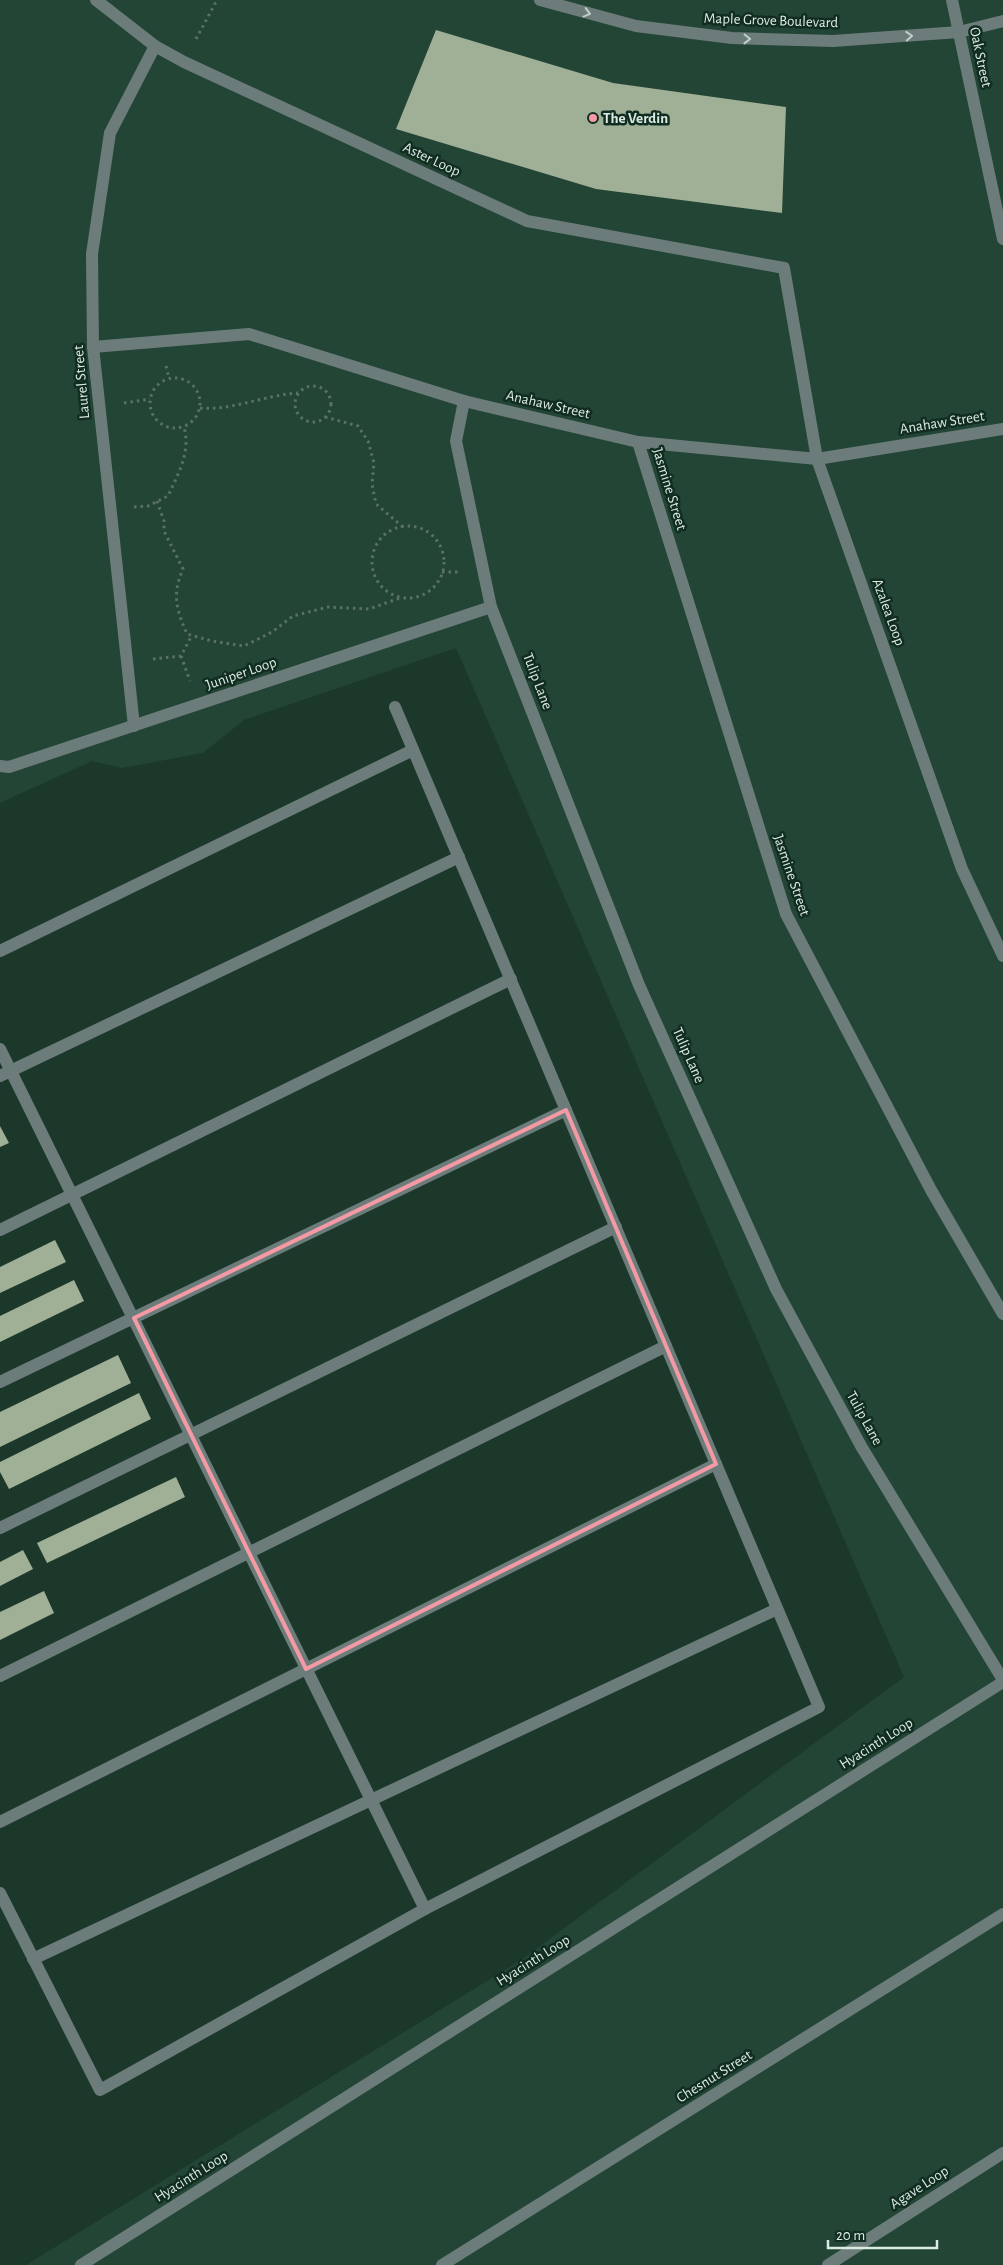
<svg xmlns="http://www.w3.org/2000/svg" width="1003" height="2265" viewBox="0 0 1003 2265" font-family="'Alegreya Sans',sans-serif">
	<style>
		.built { fill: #224535 }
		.building { fill: #a0b096 }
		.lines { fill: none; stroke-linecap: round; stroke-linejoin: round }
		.path { stroke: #5a7266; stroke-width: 3; stroke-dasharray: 2.5 4; stroke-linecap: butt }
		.minor { stroke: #6c7c7b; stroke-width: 12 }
		.oneway { stroke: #bfcfc9 }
		.marked { fill: none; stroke: #f49aa4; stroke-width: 4; stroke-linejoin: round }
		.poi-dot { fill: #f49aa4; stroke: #112d21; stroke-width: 2 }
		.labels { text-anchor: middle; stroke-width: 5; stroke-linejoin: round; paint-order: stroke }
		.street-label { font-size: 15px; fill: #dbebe3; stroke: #112d21 }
		.poi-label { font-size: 15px; font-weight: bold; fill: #dbebe3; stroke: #112d21; text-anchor: start }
	</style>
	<rect width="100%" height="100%" fill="#1c382b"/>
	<polygon class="built" points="0,0 1003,0 1003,2265 26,2265 521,1960 904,1677 456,648 244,720 203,753 122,768 92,761 0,803"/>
	<g class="building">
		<polygon points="436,30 613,83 786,107 782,213 596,189 396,129"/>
		<polygon points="0,1126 9,1143 0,1147"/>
		<polygon points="55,1240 66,1262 0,1293 0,1267"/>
		<polygon points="74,1280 84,1301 0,1342 0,1316"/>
		<polygon points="118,1355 131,1383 0,1447 0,1412"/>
		<polygon points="139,1393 151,1419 9,1489 0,1472 0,1462"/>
		<polygon points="176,1477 185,1497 47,1563 37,1543"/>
		<polygon points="23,1550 33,1569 0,1586 0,1562"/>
		<polygon points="44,1591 54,1613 0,1640 0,1612"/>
	</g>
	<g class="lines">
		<g class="path">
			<polyline points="196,39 217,0"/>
			<polyline points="166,366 169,378"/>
			<circle cx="175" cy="403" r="25"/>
			<circle cx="313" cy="404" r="18"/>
			<polyline points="124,403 150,399"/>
			<path d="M200,408c31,3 65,-13 98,-15"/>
			<polyline points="325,417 358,426 368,441 374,463 372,484 376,504 403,527"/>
			<path d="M157,501l7,20v10l19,38c-11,25 -7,40 4,65l25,7 32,5 28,-14 21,-16 35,-9 41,2 31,-11"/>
			<path d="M134,507l14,-1 20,-10c10,-22 23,-44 16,-69"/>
			<circle cx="408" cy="562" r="36"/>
			<polyline points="442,572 459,572"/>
			<polyline points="181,656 190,681"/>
			<polyline points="153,659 181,656 192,635"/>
		</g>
		<g class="minor">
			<polyline points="96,0 155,46 184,62 527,221 784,268 817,459 962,869 1003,956"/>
			<polyline points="540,0 636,26 732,38 833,41 959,32 1003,21"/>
			<polyline points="952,0 1003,239"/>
			<polyline points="93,347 249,334 464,401 638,442 817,459 1003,429"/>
			<polyline points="464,401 456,441 491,607 639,985 776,1289 861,1446 1003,1680"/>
			<polyline points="638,442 786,914 931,1190 1003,1314"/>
			<polyline points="134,726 93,347 92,254 110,133 155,46"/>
			<polyline points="0,766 9,767 491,607"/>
			<polyline points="0,951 413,750"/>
			<polyline points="0,1049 425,1909"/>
			<polyline points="0,1076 459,857"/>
			<polyline points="0,1230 511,979"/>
			<polyline points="0,1382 566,1110"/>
			<polyline points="0,1528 616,1227"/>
			<polyline points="0,1676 666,1346"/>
			<polyline points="0,1822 716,1464"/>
			<polyline points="0,1893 100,2090 425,1909 819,1707 395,707"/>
			<polyline points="33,1959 777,1609"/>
			<polyline points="81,2265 1003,1682"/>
			<polyline points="442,2265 1003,1914"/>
			<polyline points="828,2265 1003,2153"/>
		</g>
	</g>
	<defs><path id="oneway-chevron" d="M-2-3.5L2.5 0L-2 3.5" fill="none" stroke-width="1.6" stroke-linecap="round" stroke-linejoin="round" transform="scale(1.25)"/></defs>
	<g class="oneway">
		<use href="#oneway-chevron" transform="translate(587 13) rotate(15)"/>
		<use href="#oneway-chevron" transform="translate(909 36) rotate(-4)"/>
		<use href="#oneway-chevron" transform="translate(747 39) rotate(1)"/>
	</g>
	<path class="marked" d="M566,1110l150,354 -410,205 -172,-351z"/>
	<circle class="poi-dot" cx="593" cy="118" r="5"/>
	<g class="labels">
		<g class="street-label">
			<text transform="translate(771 20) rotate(2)" y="5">Maple Grove Boulevard</text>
			<text transform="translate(981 57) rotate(78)" y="5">Oak Street</text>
			<text transform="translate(432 159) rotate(25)" y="5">Aster Loop</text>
			<text transform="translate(81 382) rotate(-95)" y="5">Laurel Street</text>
			<text transform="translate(548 404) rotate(13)" y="5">Anahaw Street</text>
			<text transform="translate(942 422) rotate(-9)" y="5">Anahaw Street</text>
			<text transform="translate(670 489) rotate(73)" y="5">Jasmine Street</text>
			<text transform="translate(889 612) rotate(70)" y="5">Azalea Loop</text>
			<text transform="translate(241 673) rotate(-19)" y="5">Juniper Loop</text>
			<text transform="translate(538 681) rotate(69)" y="5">Tulip Lane</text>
			<text transform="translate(792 875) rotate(71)" y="5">Jasmine Street</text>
			<text transform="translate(689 1055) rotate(66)" y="5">Tulip Lane</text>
			<text transform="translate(865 1418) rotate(61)" y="5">Tulip Lane</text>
			<text transform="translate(876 1743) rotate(-32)" y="5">Hyacinth Loop</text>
			<text transform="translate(533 1960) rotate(-32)" y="5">Hyacinth Loop</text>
			<text transform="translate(714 2076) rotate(-32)" y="5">Chesnut Street</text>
			<text transform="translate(191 2176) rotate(-32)" y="5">Hyacinth Loop</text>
			<text transform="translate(919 2187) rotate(-33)" y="5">Agave Loop</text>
		</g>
		<g class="poi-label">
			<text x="603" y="123">The Verdin</text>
		</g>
	</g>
	<path d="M828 2240v8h109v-8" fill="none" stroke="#dbebe3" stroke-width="2.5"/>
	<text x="836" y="2240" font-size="15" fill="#dbebe3" stroke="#112d21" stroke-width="4" paint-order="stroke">20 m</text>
</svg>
